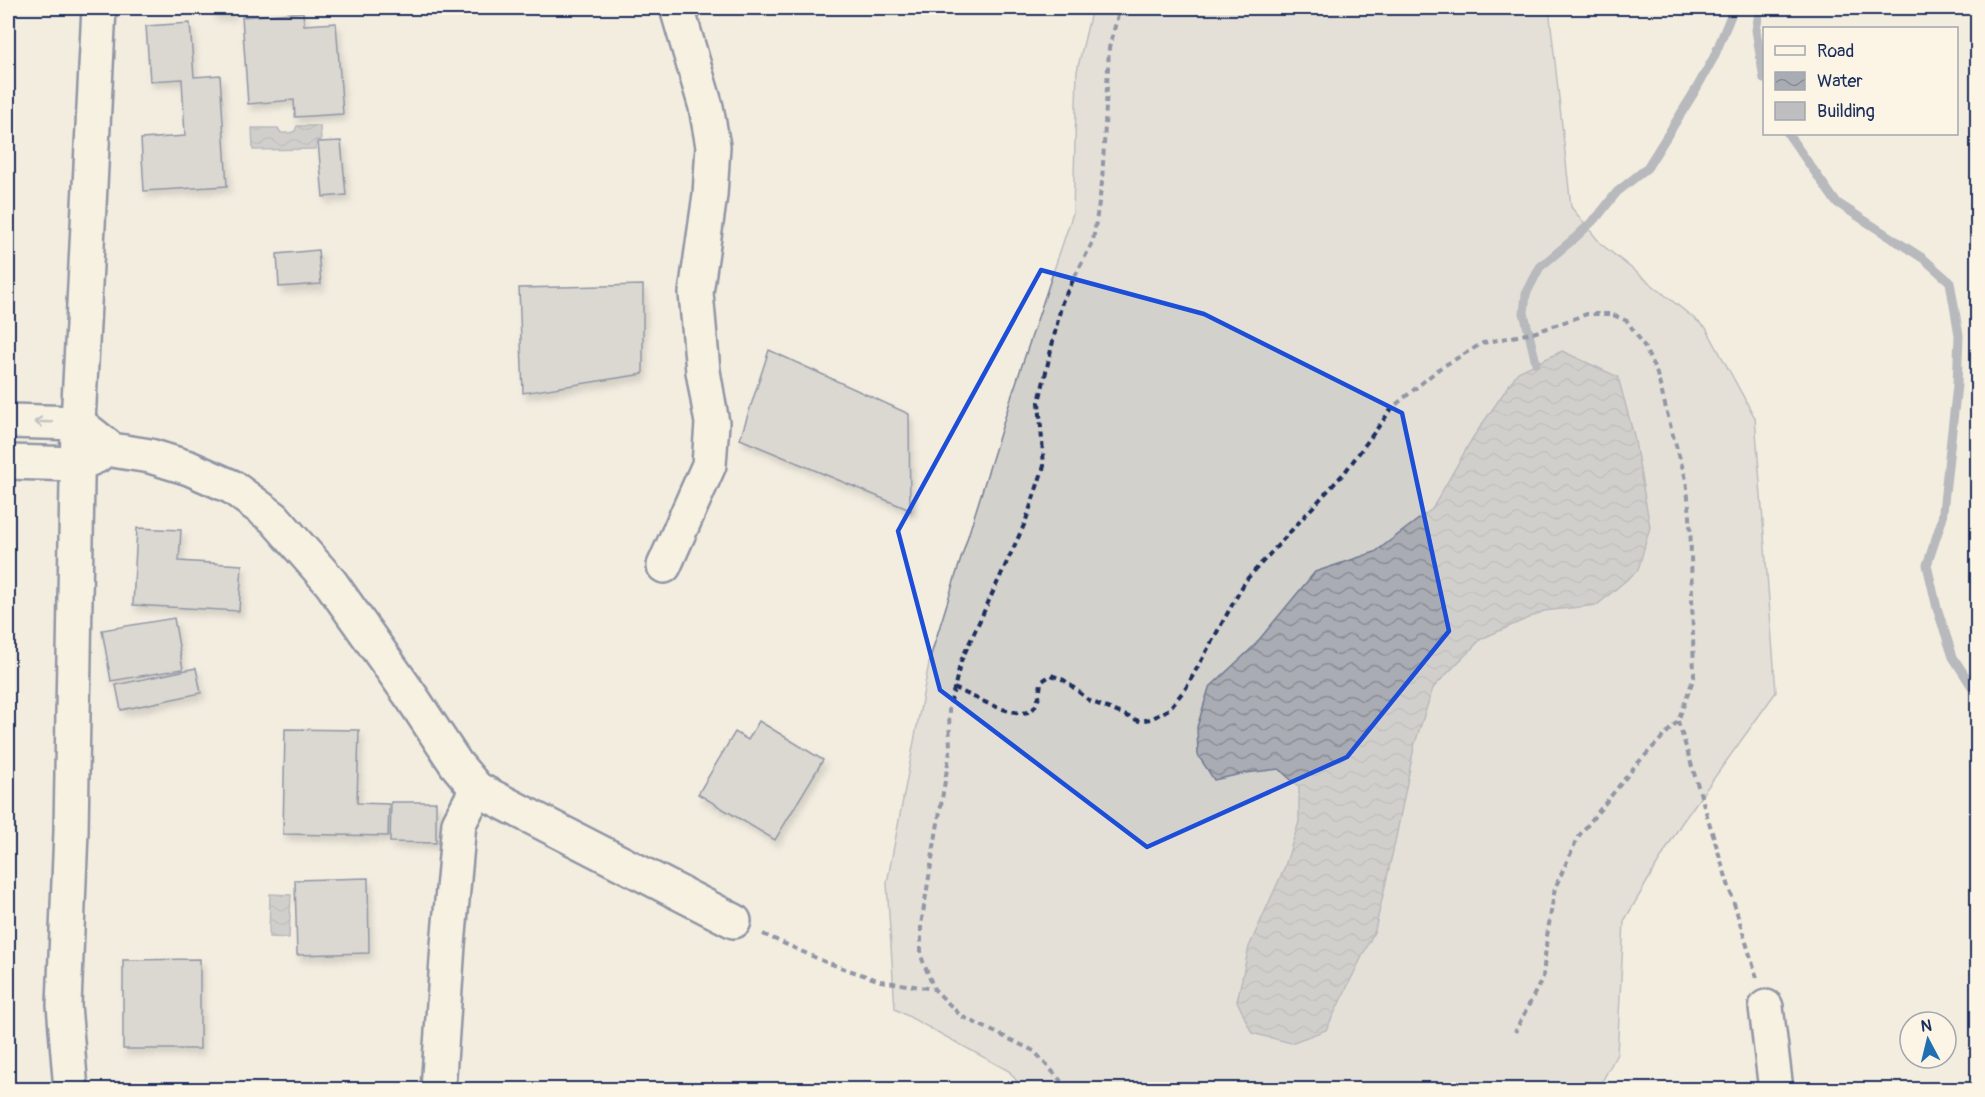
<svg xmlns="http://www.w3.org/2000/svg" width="1985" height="1097" viewBox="0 0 1985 1097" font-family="Pangolin,sans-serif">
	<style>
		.grass { fill: #d3d1cc; stroke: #778095; stroke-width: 1.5 }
		.water { fill: url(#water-waves); stroke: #707a91; stroke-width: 1.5 }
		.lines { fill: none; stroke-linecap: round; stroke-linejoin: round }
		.stream { stroke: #707a91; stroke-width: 9 }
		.building { fill: #bebec0; stroke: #1b2f5e; stroke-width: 1.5; filter: url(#shadow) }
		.minor-casing { stroke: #1b2f5e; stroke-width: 38 }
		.path { stroke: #1b2f5e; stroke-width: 4; stroke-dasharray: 6 4.5; stroke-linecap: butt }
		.minor { stroke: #fcf5e5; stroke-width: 33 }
		.oneway { stroke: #8c92a2 }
		.marked { fill: none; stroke: #1d4ed8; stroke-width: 4.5; stroke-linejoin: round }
	</style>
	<defs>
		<pattern id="water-waves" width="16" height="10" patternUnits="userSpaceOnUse" patternTransform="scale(1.5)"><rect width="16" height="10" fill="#a9acb3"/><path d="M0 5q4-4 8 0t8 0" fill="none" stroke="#898c95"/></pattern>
		<filter id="shadow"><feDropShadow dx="3.5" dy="6" stdDeviation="3" flood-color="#0004"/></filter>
	</defs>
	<rect width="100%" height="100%" fill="#f3ede0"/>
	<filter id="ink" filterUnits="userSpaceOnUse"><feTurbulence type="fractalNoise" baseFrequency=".0167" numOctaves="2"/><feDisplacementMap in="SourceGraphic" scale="12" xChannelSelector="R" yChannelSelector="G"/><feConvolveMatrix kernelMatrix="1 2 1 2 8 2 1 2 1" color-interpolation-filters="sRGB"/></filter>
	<g filter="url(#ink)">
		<polygon class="grass" points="1092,8 1549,8 1571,207 1601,244 1706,328 1755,418 1776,692 1681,824 1624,921 1617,1054 1598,1089 1023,1089 1009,1071 895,1009 887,883 930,658 1012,395 1073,213 1077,71"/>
		<g class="water">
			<polygon points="297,126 320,126 321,140 316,141 316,149 253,150 252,128 278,128 281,133 290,133 295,131"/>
			<polygon points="1562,351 1618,377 1634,436 1650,527 1638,570 1597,605 1544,611 1481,639 1433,688 1415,743 1395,842 1375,930 1326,1030 1291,1043 1252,1033 1237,1001 1249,947 1284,869 1299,822 1299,787 1279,769 1246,773 1214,780 1198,755 1197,727 1209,688 1253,647 1315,572 1375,552 1432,509 1472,439 1518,372"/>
			<polygon points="270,894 291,895 289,938 269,937"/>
		</g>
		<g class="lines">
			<g class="stream">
				<polyline points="1760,8 1756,30 1764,79"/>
				<polyline points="1788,134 1836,202 1924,259 1950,282 1959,335 1957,385 1942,520 1927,565 1937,608 1953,657 1978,696"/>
				<polyline points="1536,363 1524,313 1526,294 1540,267 1576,237 1598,216 1617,192 1647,168 1695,91 1714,57 1734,8"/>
			</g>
		</g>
		<g class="building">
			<polygon points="212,8 232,8 232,14 213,14"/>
			<polygon points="303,12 304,25 336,23 343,114 295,117 294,100 248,104 242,17"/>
			<polygon points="190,23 194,77 220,75 227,186 144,191 141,139 185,136 182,79 150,81 146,26"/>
			<polygon points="341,141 346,195 323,197 318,142"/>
			<polygon points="318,250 321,284 279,287 277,254"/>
			<polygon points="643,285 643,374 523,393 519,288"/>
			<polygon points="769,350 909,414 910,510 740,439"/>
			<polygon points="137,528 181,530 179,561 242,565 239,611 133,605"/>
			<polygon points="174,618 183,669 111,681 102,630"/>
			<polygon points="196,668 201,693 121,710 116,685"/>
			<polygon points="759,721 823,760 775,840 698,794 735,732 748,740"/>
			<polygon points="285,729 359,730 357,803 389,804 388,836 283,834"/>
			<polygon points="391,802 436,802 436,843 390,842"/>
			<polygon points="368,878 369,953 297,955 295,880"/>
			<polygon points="200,959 200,1049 123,1049 123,960"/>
		</g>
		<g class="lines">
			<defs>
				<g id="minor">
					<polyline points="8,421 78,423 112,450 150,456 189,468 232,487 274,518 331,583 413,699 456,764 477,789 734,921"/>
					<polyline points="8,462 78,464 97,456"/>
					<polyline points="664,566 709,465 712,423 703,371 696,293 710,195 713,146 706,107 677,8"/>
					<polyline points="1766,1007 1776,1090"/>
					<polyline points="71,1090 64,1005 71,831 78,423 99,8"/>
					<polyline points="438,1090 448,945 459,823 477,789"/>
				</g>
			</defs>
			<use href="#minor" class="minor-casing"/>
			<g class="path">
				<path d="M954,688c15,6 66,35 79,21 6,-7 7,-18 8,-27l10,-7 13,5 26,21 49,20 12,-2 18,-10 17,-21 60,-108 99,-108 48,-65 47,-39 43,-25 53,-11 51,-18h24l16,7 16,23 14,30 15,58 14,47 4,37 4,161 -16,44 -43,45 -57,71 -23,51 -8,48 -4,41 -28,55"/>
				<polyline points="1678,721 1757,978"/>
				<polyline points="763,934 823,961 880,981 934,989"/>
				<polyline points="1069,1090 1034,1051 961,1016 934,989 921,956 921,925 950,751 949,709 961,661 1025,523 1044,466 1039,402 1062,302 1093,241 1102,183 1109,48 1120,8"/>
			</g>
			<use href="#minor" class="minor"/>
		</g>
		<defs><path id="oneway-shaft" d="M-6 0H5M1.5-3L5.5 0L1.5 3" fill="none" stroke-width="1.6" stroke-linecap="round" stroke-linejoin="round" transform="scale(1.5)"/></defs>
		<use class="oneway" href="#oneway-shaft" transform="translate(43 422) rotate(-178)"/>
	</g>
	<path d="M0 0H1985V1097H0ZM1041,270l163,44 198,99 47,218 -102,126 -200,90 -207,-157 -42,-159z" fill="#f3ede0" fill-opacity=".55" fill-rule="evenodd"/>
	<path class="marked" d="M1041,270l163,44 198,99 47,218 -102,126 -200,90 -207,-157 -42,-159z"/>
	<rect width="1985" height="1097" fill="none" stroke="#fcf5e5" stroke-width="30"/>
	<rect x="15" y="15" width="1955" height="1067" fill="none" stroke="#1b2f5e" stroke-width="2" filter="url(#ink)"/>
	<rect x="1763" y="27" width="195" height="108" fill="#fcf5e5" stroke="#a2a6af" stroke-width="1.5"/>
	<rect x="1775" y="46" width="30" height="9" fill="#fcf5e5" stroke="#a2a6af" stroke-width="1.5"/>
	<text x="1817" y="57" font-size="18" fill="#1b2f5e">Road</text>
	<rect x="1775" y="72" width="30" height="18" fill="url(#water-waves)" stroke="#a2a6af" stroke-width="1.5"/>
	<text x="1817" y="87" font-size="18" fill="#1b2f5e">Water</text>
	<rect x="1775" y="102" width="30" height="18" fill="#bebec0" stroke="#a2a6af" stroke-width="1.5"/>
	<text x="1817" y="117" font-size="18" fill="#1b2f5e">Building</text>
	<g transform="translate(1928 1040) rotate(353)"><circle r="28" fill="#fcf5e5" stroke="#a2a6af" stroke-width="1.5"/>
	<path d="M0-4.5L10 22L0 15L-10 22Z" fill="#1f6fb2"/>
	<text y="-9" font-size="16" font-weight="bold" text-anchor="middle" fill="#1b2f5e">N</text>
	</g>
</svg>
